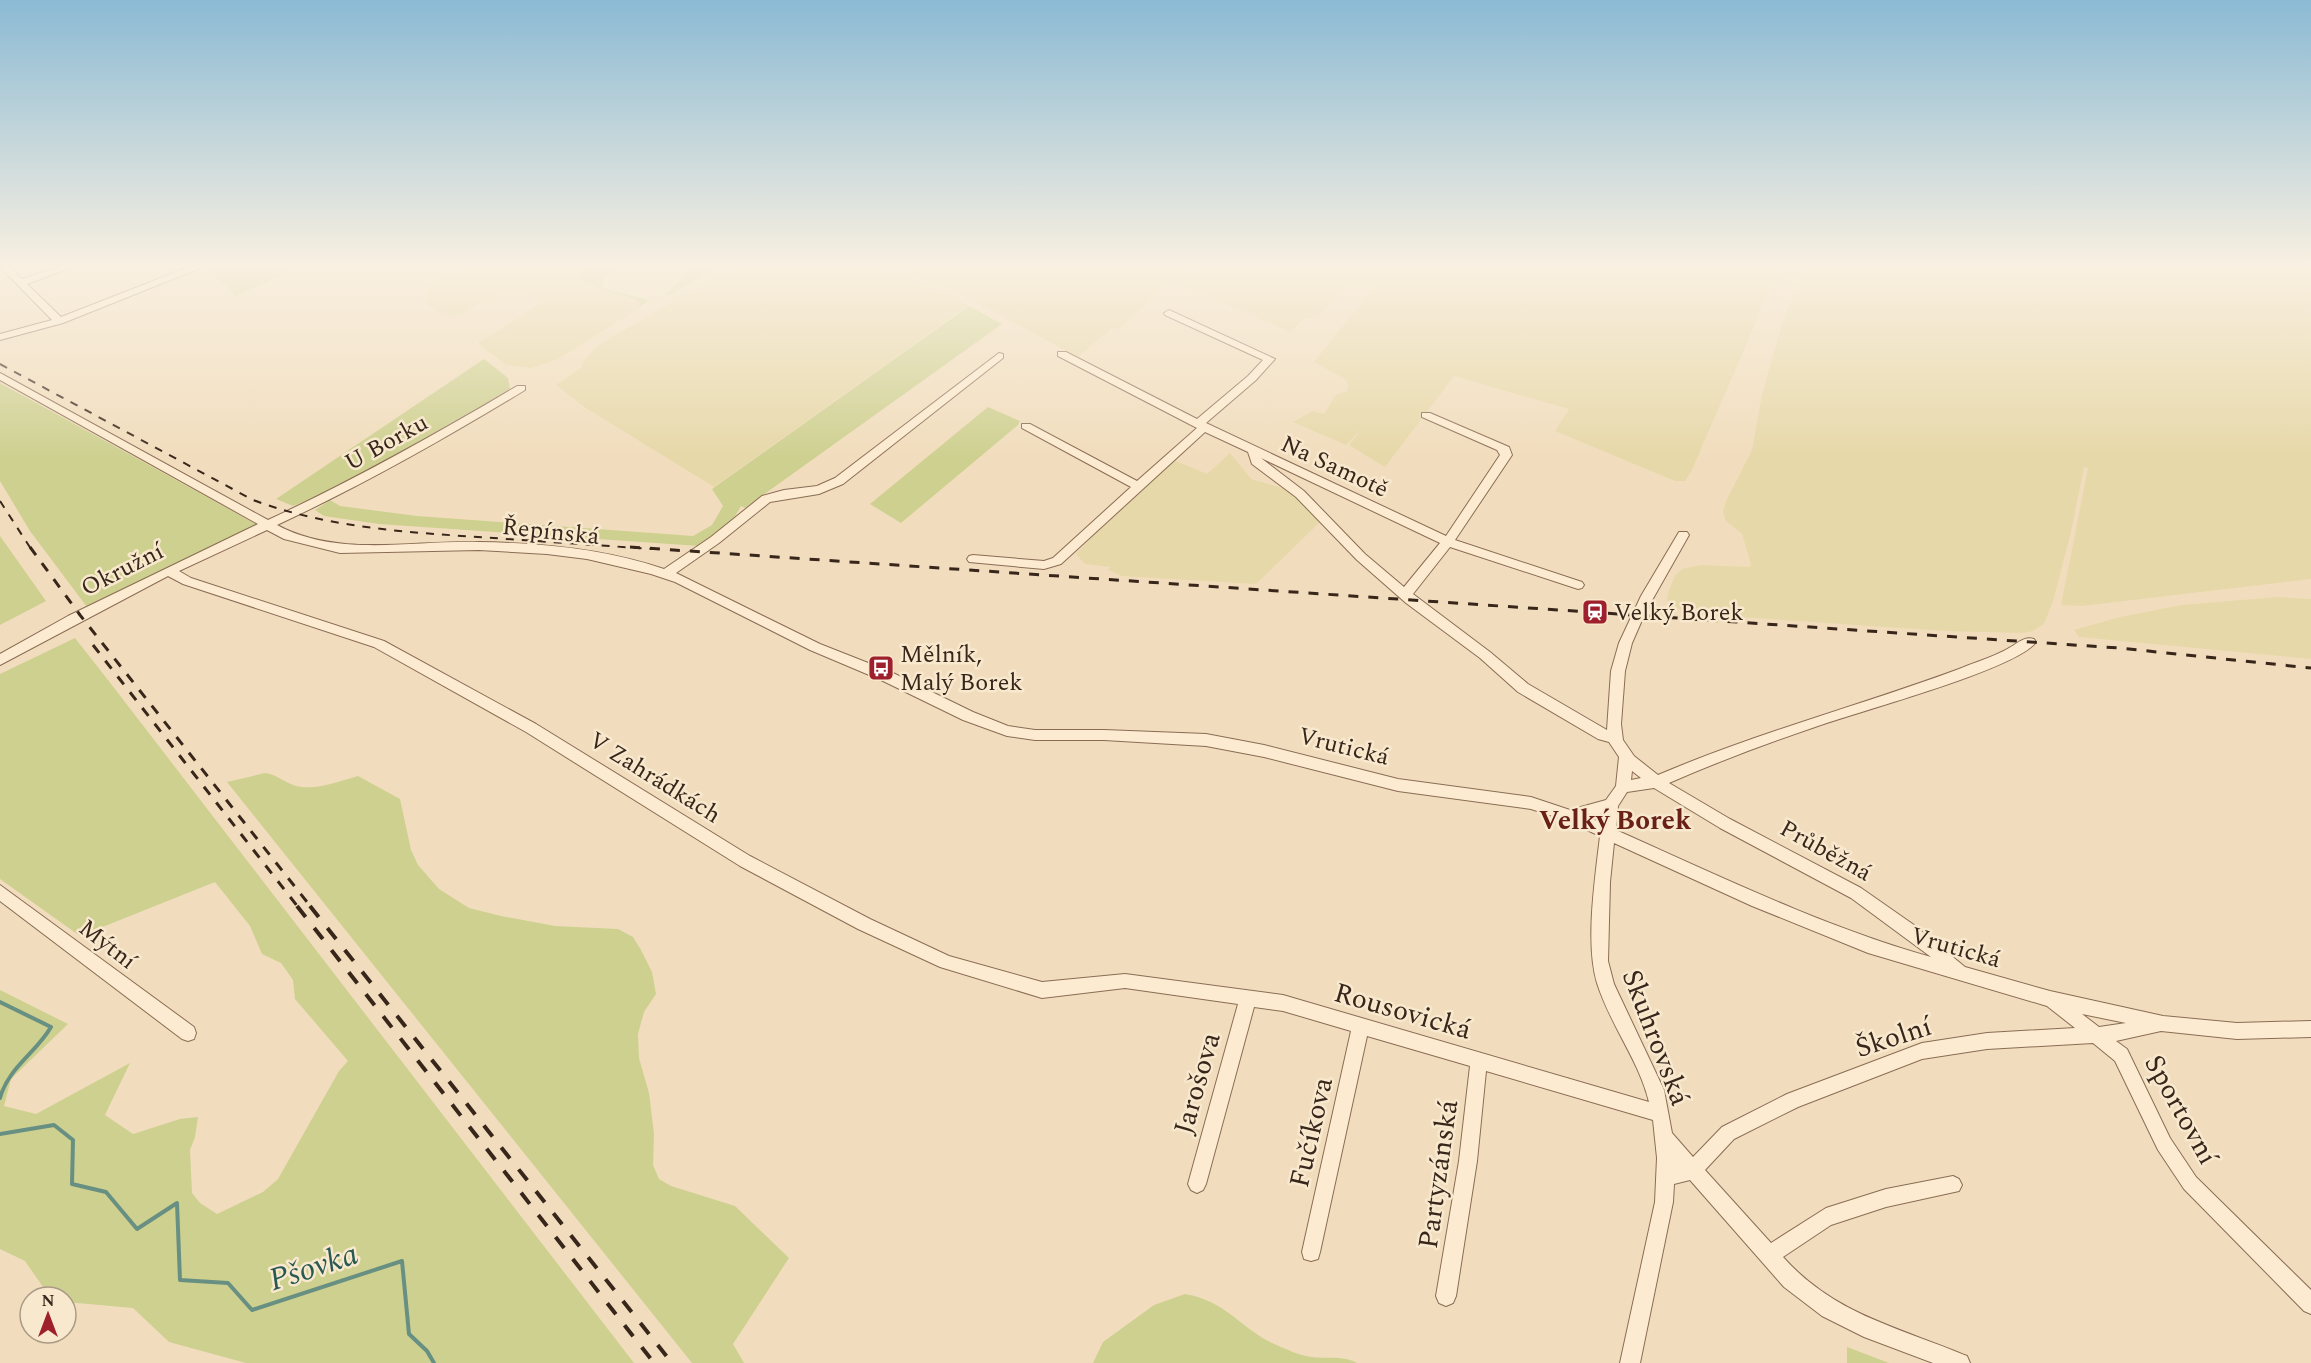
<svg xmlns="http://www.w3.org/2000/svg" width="2311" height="1363" viewBox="0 0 2311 1363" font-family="Spectral,serif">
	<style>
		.farmland { fill: #e7d8a9 }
		.green { fill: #ced090 }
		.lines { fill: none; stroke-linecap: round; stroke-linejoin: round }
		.stream { stroke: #689082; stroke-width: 4 }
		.minor-casing { stroke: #8a6c55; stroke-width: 2 }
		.minor { fill: #fcebd0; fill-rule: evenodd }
		.rail-far2 { stroke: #38261b; stroke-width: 2; stroke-dasharray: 8 8; stroke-linecap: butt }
		.rail-far1 { stroke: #38261b; stroke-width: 3; stroke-dasharray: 10 10; stroke-linecap: butt }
		.rail { stroke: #38261b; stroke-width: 4; stroke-dasharray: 14 14; stroke-linecap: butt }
		.labels { text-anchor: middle; stroke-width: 5; stroke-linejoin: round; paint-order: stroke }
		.street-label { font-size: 24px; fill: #38261b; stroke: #f8e8cd }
		.poi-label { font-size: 24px; fill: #38261b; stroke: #f8e8cd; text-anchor: start }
		.quarter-label { font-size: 27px; font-weight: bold; fill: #682017; stroke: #f8e8cd }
		.near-street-label { font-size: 28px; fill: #38261b; stroke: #f8e8cd }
		.near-water-label { font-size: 32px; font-style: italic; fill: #285952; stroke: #f8e8cd }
	</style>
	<rect width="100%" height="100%" fill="#f1ddbd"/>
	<g class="farmland">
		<polygon points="459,267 593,267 580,275 579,280 602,290 636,299 640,303 637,310 558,359 531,368 506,365 478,343 541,303 527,294 511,289 460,314 450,317 443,315 425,304 427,289"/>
		<polygon points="731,267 876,267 932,288 969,305 714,487 586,408 556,385 581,368 585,359 599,345"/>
		<polygon points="894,267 1186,267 1119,329 1112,328 1078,357 950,289"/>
		<polygon points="1193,267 1504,268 1783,267 1766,299 1691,472 1685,481 1675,481 1555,431 1569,409 1454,376 1385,467 1349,445 1364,426 1346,445 1293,422 1313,411 1324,414 1336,395 1347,391 1348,384 1345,379 1314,362 1375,286 1355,280 1317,317 1304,319 1290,332 1180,285 1179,281"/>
		<polygon points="1804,267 2311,267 2311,579 2082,606 2061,605 2088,468 2084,467 2070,536 2053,601 2044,624 2033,631 2023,633 1945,631 1694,614 1672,607 1667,600 1668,593 1675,576 1682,569 1701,565 1750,567 1751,564 1742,534 1726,521 1723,512 1726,501 1752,450 1762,395 1783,320"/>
		<polygon points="1230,453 1251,479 1286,489 1320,522 1256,584 1122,576 1108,570 1110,567 1085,564 1076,554 1101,527 1174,460 1207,474"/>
		<polygon points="2277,597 2311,599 2311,659 2079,637 2074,630 2120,617 2182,605"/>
	</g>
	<g class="green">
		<polygon points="206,267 301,267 236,296"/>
		<polygon points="593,267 618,267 606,275 602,288 648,300 638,309 640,303 636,299 602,290 579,279 580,275"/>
		<polygon points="692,267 718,267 670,295 666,295"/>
		<polygon points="969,306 1002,324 745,508 741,506 734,518 699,546 379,524 324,516 315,510 330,500 340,506 417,516 693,536 712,525 723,506 712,489"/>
		<polygon points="484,359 508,378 510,389 334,490 293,506 276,499"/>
		<polygon points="0,383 258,525 87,607 30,531 0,481"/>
		<polygon points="988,407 1020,421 1018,425 901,523 870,504"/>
		<polygon points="0,536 46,601 0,625"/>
		<polygon points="75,638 108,680 634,1363 246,1363 169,1342 133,1308 66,1302 66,1297 50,1297 25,1261 0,1249 0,990 68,1024 11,1079 4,1106 36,1114 130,1063 105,1115 133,1134 180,1119 198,1117 195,1137 190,1150 192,1193 200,1203 217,1214 263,1192 278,1179 339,1071 348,1061 295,999 293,980 281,963 262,954 250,926 215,882 80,936 0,879 0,674"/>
		<path d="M265,773c11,1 20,10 31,13 19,5 44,-5 62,-10l42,23 11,51 7,15 21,24 30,19 32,8 54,10 63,3 15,8 8,13 11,22 4,22 -12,18 -6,22 1,24 10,35 5,41 -1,31 6,14 12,7 64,20 54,52 -56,86 11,19h-52l-465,-581z"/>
		<path d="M1185,1294c45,8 57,38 96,53 9,4 21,9 31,10 15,2 31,-2 45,6h-264l10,-21 51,-37z"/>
		<polygon points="1847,1347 1889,1363 1847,1363"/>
	</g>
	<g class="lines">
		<g class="stream">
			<path d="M0,1002l51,25c-15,26 -43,41 -51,71"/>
			<polyline points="0,1134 54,1125 73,1140 72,1184 106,1192 137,1229 177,1203 180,1280 228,1283 252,1310 402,1261 409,1334 427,1351 434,1363"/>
		</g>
		<defs>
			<g id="minor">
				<polygon points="0,267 10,267 22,279 58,267 73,267 27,284 61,317 189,267 203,267 63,323 0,340 0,334 52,320"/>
				<path d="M1169,310l106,49 -19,21 -50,43 240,113 54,-81 -3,-5 -75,-33v-4h8l79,34 3,8 -57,85 127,42 2,3 -2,3 -4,1 -128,-42 -37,47 77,58 38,32 79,46 4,-59 8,-28 22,-47 38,-64h8l2,3 -43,76 -14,32 -7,28 -4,53 2,16 11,16 24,19c98,-42 201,-69 301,-106 16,-7 35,-12 50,-21 8,-4 15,-12 25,-9l2,3c-18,27 -183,71 -221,85 -50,17 -98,35 -146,56l61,36 131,69 53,37 51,42 85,24 113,25 74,7 74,-2v16l-74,2 -76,-8 -45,10 11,8 43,89 26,39 115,113v24l-7,-3 -120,-122 -26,-39 -43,-89 -22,-18 -106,6 -65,10 -124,48 -64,32 -29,31 66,73 55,-35 60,-19 67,-13 6,3 3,6 -3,6 -73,16 -55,18 -48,32c52,58 115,70 184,99l3,7h-37l-69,-26 -42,-21 -38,-29 -94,-107 -16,4 -1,18 -33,161h-20l35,-161 2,-44 -4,-38 -167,-49 -9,90 -21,135 -3,7 -7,3 -7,-3 -3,-7 23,-135 11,-95 -103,-30 -47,216 -2,7 -7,2 -7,-2 -2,-7 49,-221 -68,-20 -29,-4 -48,177 -3,6 -6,3 -6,-3 -3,-6 50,-180 -113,-16 -83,10 -102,-31 -82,-38 -118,-63 -214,-134 -152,-85 -191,-63 -15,-8 -168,89v-11l68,-38 190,-92 -258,-144v-7l268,147c86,-40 168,-86 249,-134h8v4c-81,49 -162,95 -248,135 61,33 136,15 202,17 62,1 127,7 185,27l47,-32 51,-41 22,-6 33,-4 18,-8 164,-125 4,1v4l-160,126 -24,10 -49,8 -51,41 -43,30 144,71 71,28 82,40 35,14 27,4h69l102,4 58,11 134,34 133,18 39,13 36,-10 10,-14 3,-29 -10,-15 -11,-3 -80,-47 -38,-34 -74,-55 -49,-43 -61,-63 -44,-33 -4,-12 -43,-20 -144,132 -17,5 -75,-7 -2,-3 2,-3 4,-1 71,6 9,-3 78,-71 -109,-59v-4h8l107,57 60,-53 -139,-72v-4h8l131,67 51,-43 15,-16 -98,-45 -1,-2zM1261,458l179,85 -36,44 -39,-33 -61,-63zM267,530l17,9 56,14 139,-3 68,4 40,5 64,15 24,8 135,68 71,30 82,40 44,16 28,4h69l102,6 58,11 134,34 133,18 34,11 35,16c-5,43 -15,107 -3,147 13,42 42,77 52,119l-366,-107 -158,-21 -83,8 -93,-26 -79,-37 -120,-63 -214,-132 -152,-83 -193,-63 -12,-7zM1632,771l9,7 -10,2zM1654,788l66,40 131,70 80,59c-109,-31 -212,-81 -315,-127l2,-24 9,-14zM1603,813l-2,10 -13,-6zM1614,843l138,63 116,47 179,53 28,22 -88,5 -65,10 -135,51 -65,33 -29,30 -21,-24 -8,-43 -50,-106 -6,-23 2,-79zM2082,1014l44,9 -27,4z"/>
				<polygon points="0,885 194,1027 196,1033 194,1039 188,1041 182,1039 0,901"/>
			</g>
		</defs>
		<use href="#minor" class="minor-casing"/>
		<use href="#minor" class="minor"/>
		<g class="rail-far2">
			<path d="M0,364l253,136c73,27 148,32 225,37 58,4 116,8 174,12"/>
			<polyline points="0,501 31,549"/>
		</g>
		<g class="rail-far1">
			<polyline points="30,547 80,615 311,907"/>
			<polyline points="630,547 2119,648 2311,668"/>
			<polyline points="93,645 298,907"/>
		</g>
		<g class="rail">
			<polyline points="297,906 654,1363"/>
			<polyline points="310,906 672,1363"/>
		</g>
	</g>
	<linearGradient id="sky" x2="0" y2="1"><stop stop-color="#8bbad4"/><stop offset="0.58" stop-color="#f9f0e1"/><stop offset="1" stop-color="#f9f0e1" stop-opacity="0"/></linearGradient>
	<rect width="2311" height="458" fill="url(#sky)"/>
	<defs>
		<symbol id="station-square" viewBox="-11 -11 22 22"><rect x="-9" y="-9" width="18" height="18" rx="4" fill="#9e202c" stroke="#f8e8cd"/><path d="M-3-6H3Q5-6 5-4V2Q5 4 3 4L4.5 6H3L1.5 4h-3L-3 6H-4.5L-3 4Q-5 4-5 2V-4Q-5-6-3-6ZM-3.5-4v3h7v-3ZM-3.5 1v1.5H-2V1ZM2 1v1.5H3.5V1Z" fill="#fff"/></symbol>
		<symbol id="bus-square" viewBox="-11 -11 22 22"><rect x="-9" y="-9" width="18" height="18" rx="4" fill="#9e202c" stroke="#f8e8cd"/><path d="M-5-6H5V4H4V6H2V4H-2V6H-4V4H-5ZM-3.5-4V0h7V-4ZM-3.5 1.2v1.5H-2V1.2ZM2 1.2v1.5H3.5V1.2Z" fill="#fff"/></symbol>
	</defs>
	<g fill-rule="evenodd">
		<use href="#station-square" x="1580" y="597" width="30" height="30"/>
		<use href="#bus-square" x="866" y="653" width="30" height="30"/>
	</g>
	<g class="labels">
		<g class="street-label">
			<text transform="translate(386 442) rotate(-29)" y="8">U Borku</text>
			<text transform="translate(1335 466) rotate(25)" y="8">Na Samotě</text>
			<text transform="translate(551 531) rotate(6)" y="8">Řepínská</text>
			<text transform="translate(122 569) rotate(-27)" y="8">Okružní</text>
			<text transform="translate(1344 746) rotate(14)" y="8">Vrutická</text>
			<text transform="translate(655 777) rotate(32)" y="8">V Zahrádkách</text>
			<text transform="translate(1826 850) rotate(29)" y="8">Průběžná</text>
			<text transform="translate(108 944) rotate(38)" y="8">Mýtní</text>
			<text transform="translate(1956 947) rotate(16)" y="8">Vrutická</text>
		</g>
		<g class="poi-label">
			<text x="1614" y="620">Velký Borek</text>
			<text x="900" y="662">Mělník,<tspan x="900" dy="28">Malý Borek</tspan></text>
		</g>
		<g class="quarter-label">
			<text x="1615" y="829">Velký Borek</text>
		</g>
		<g class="near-street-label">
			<text transform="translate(1403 1010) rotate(16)" y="10">Rousovická</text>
			<text transform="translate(1893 1036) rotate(-18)" y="10">Školní</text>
			<text transform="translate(1657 1037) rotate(69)" y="10">Skuhrovská</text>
			<text transform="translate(1196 1083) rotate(-74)" y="10">Jarošova</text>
			<text transform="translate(2182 1109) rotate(61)" y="10">Sportovní</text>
			<text transform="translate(1310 1132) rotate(-77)" y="10">Fučíkova</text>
			<text transform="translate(1437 1174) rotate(-82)" y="10">Partyzánská</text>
		</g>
		<g class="near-water-label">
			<text transform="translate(313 1266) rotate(-18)" y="11">Pšovka</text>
		</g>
	</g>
	<g transform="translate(48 1315)"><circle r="28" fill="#f8e8cd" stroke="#ab9a86" stroke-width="1.5"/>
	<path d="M0-4.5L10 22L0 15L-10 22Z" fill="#9e202c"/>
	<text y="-9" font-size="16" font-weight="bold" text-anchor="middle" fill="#38261b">N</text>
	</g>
</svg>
